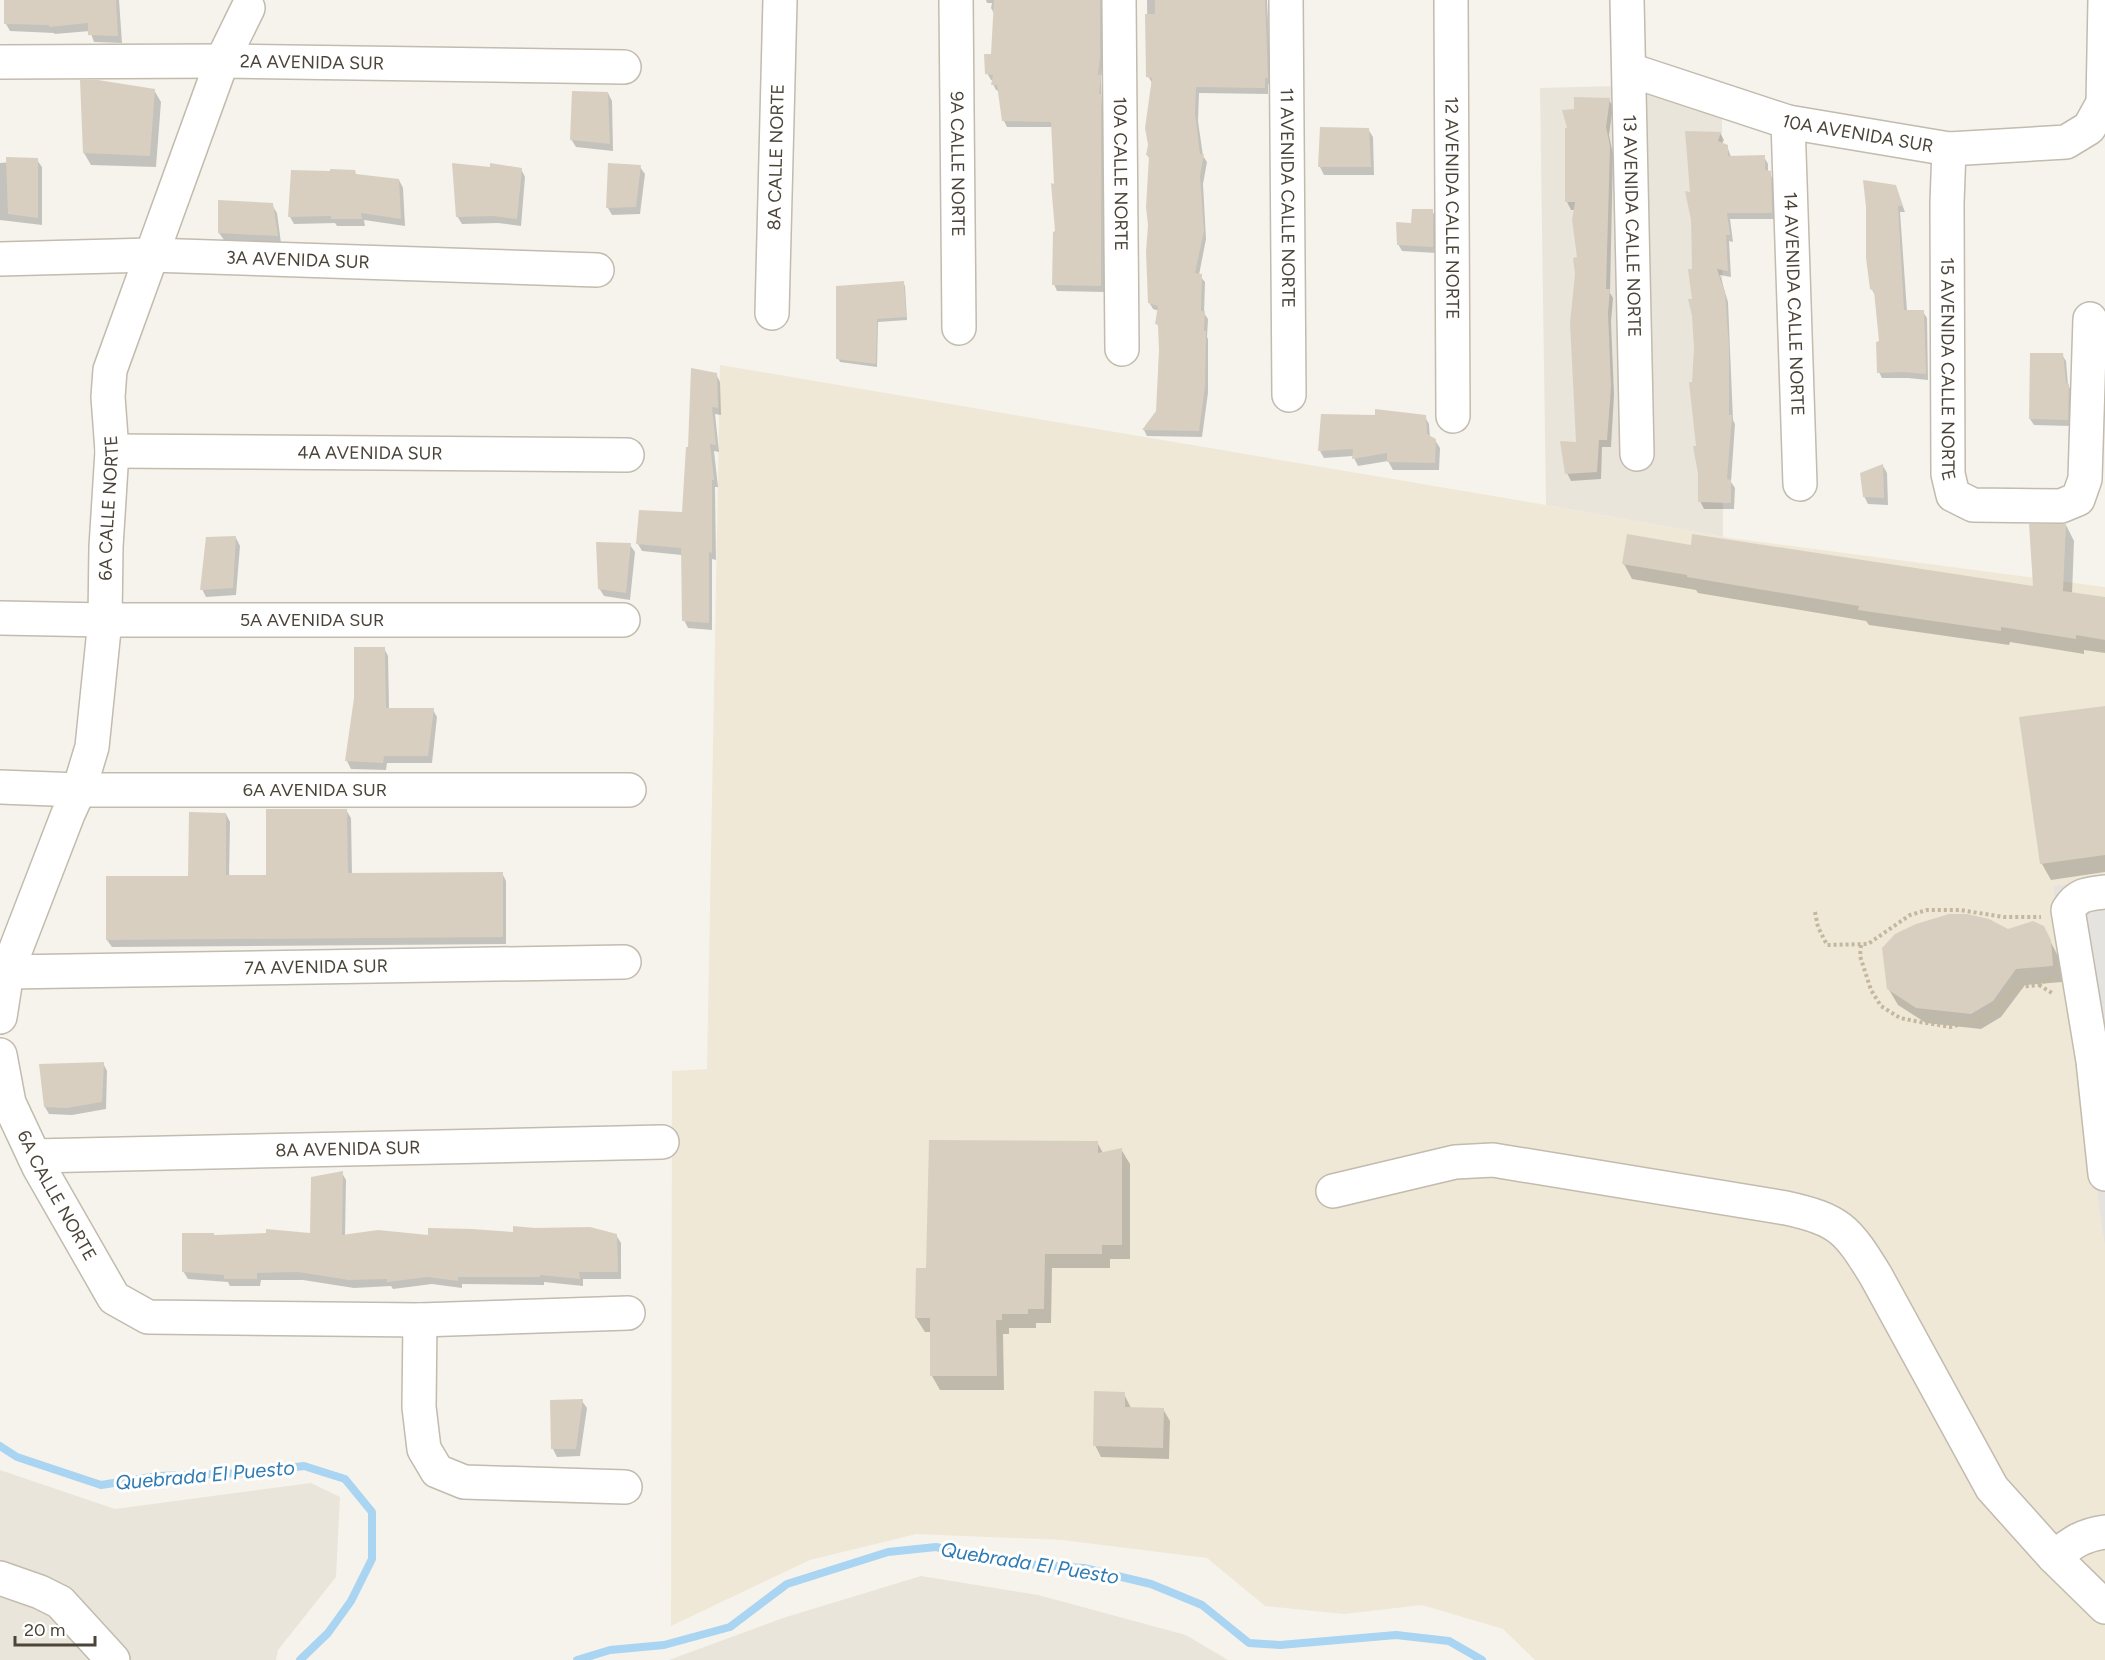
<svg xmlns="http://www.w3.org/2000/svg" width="2105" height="1660" viewBox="0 0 2105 1660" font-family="Figtree,sans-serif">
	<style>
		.residential { fill: #eae5da }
		.education { fill: #efe8d6 }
		.parking { fill: #e5e3e0 }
		.shadow { fill: #0003 }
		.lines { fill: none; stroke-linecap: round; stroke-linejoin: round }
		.stream { stroke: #a9d4f2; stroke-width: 8 }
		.building { fill: #d8cfc1 }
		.minor-casing { stroke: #c2bbae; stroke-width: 36 }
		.path { stroke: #c4b79f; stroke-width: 4; stroke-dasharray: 3 3; stroke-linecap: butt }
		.minor { stroke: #fff; stroke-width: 33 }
		.labels { text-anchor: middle; stroke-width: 6; stroke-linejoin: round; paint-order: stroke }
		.street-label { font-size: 18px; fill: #4b4439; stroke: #fff }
		.water-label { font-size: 20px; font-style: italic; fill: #2e7ab2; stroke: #fff }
	</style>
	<rect width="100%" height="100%" fill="#f6f3ec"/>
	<g class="residential">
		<polygon points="1619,86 1722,108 1723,537 1546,505 1540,88"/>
		<polygon points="0,1470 115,1509 311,1483 340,1497 336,1577 278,1650 276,1660 0,1660"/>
		<polygon points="921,1576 1038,1595 1186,1635 1228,1660 669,1660 783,1618"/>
	</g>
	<polygon class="education" points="720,365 1546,505 1723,537 2105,587 2105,1660 1535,1660 1503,1629 1422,1605 1344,1614 1265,1606 1207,1558 1062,1540 916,1534 810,1560 671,1626 672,1071 707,1069"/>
	<polygon class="parking" points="2105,881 2105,1246 2053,886"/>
	<g class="shadow">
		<polygon points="6,0 119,0 122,43 94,42 90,31 55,34 54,33 10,31 6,24"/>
		<polygon points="986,0 1102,0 1102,69 1101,80 1102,106 1104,109 1104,292 1057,291 1054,284 1057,233 1052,127 1007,127 1004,121 999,91 996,90 993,84 993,80 991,80 987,73 993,55 995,15 991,8 992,3 987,3"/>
		<polygon points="1147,0 1267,0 1271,84 1268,84 1268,94 1199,93 1198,121 1203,156 1207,162 1203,184 1206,239 1199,275 1205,282 1204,313 1208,319 1207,337 1208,339 1208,393 1202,437 1147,436 1144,430 1157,411 1160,329 1157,324 1159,311 1153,309 1149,302 1150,159 1147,155 1149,145 1152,83 1148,76"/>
		<polygon points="154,90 161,102 156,167 91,165 84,153"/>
		<polygon points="608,93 612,101 613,151 576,147 571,139"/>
		<polygon points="1609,100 1613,107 1609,135 1613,154 1610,293 1613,298 1611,322 1614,395 1611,447 1602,447 1601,479 1571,481 1567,473 1578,443 1579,259 1575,210 1571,210 1567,202 1567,129 1575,111"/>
		<polygon points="1321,128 1368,129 1373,137 1374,175 1324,175 1320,167"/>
		<polygon points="1720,133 1724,140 1722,144 1727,146 1731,157 1764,157 1768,164 1768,172 1774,180 1775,219 1730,219 1733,242 1729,241 1731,277 1720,275 1728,302 1733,420 1735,424 1731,482 1735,488 1734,509 1704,509 1700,501 1694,384 1695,348 1692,194"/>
		<polygon points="37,160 42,167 42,225 0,220 0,163"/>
		<polygon points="640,167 645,174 640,214 612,215 608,208"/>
		<polygon points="521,169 525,177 521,226 498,223 462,224 457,216"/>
		<polygon points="357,176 399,180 403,188 405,226 364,220 365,226 337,226 335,223 294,224 290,217"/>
		<polygon points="1895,186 1905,212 1900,212 1907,311 1923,312 1927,318 1928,380 1908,378 1882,378 1879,372 1880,343 1875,295 1871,288"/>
		<polygon points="272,205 277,213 281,243 224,240 219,233"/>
		<polygon points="1432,211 1436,217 1436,253 1402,251 1398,244"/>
		<polygon points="903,283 905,286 907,320 878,322 877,367 840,362 838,358"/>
		<polygon points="2062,355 2066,361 2068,385 2072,392 2071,426 2034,425 2030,419"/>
		<polygon points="716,374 720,382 721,415 715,414 719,452 714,451 718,487 715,487 716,560 712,559 712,630 688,628 684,620 682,555 642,551 638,544 683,514 689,448"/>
		<polygon points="1425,417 1429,424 1430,438 1435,440 1440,448 1439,470 1393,470 1388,461 1358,466 1353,456 1324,458 1320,451"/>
		<polygon points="1883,466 1887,473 1888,505 1868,504 1864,496"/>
		<polygon points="2066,525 2074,541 2072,594 2105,599 2105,653 2084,650 2084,654 2010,642 2009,645 1869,625 1866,621 1698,593 1696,590 1632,579 1624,564 1692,546 2034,588"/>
		<polygon points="236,538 240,546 236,595 206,597 202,589"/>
		<polygon points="630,545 635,552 630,600 604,596 599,588"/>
		<polygon points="384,648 388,656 389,709 433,710 437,717 432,763 387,763 386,770 351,769 347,761"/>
		<polygon points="2105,707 2105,872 2051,880 2042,864"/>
		<polygon points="346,810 351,818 352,874 502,873 506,881 506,944 112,947 107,940 189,878 226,814 230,822 229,877 267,877"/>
		<polygon points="2043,927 2059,958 2062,982 2025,985 2001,1017 1981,1029 1926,1023 1898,1005 1888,988 2008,931"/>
		<polygon points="103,1063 107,1071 106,1109 72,1115 49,1114 45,1107"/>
		<polygon points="1097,1142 1103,1153 1121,1149 1130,1164 1130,1259 1110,1259 1110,1268 1052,1268 1051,1323 1036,1323 1036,1328 1009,1328 1009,1334 1003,1334 1004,1390 940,1390 932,1376 932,1332 925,1332 916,1318 928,1270"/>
		<polygon points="342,1173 346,1180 345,1236 429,1236 514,1234 616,1235 621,1243 621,1279 583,1279 583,1286 544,1282 544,1285 462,1284 462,1288 432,1284 393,1289 391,1286 354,1288 303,1280 261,1280 260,1286 230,1286 228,1282 188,1279 183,1271 214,1236 311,1235"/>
		<polygon points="1124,1394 1131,1408 1163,1409 1170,1421 1169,1459 1101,1457 1095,1445"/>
		<polygon points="582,1401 587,1408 580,1456 557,1457 553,1449"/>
	</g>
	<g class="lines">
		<g class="stream">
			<polyline points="0,1446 17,1457 101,1485 158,1476 244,1473 304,1466 345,1479 372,1512 372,1559 351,1601 328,1633 300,1660"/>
			<polyline points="577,1660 610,1650 664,1645 730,1627 787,1584 888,1552 936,1547 1008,1563 1084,1568 1151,1584 1202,1605 1249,1643 1280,1645 1396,1635 1449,1641 1482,1660"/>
		</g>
	</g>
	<g class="building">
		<polygon points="4,0 116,0 118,36 88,35 88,23 49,27 49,25 4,24"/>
		<polygon points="994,0 1100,0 1100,58 1098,75 1101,75 1099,94 1101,94 1101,286 1052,285 1053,232 1055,231 1051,183 1054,184 1051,122 1002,121 997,85 991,85 993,75 985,74 984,54 991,54"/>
		<polygon points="1155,0 1265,0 1268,78 1265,78 1265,88 1196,87 1195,113 1200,154 1204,154 1200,176 1204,231 1195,273 1202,274 1201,311 1205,311 1204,331 1206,331 1205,386 1199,431 1142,430 1156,411 1159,351 1158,325 1155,324 1158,306 1148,303 1146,252 1148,225 1146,207 1149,156 1146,155 1148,145 1145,128 1152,78 1146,77 1145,14 1155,14"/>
		<polygon points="80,80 98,80 155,89 150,156 83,153"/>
		<polygon points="572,91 608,92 610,144 570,140"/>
		<polygon points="1574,97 1610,98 1606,127 1610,146 1606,289 1610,289 1608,313 1611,387 1607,440 1599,440 1597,472 1565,474 1560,441 1576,442 1570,323 1575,274 1573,258 1577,257 1572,220 1575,202 1565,202 1565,128 1567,128 1562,110 1574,109"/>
		<polygon points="1320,127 1369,128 1371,167 1318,167"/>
		<polygon points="1685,131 1721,132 1718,141 1728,145 1728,156 1765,155 1765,170 1771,171 1772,213 1727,213 1730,235 1726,235 1728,271 1717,269 1725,293 1729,347 1729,415 1732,415 1727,479 1731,480 1731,503 1698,502 1698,474 1693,446 1696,446 1689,382 1692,382 1694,348 1692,316 1688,299 1692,299 1688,269 1692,269 1691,220 1685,191 1690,192"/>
		<polygon points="6,157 38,158 38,218 8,214"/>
		<polygon points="452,163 490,167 490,163 522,168 517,219 493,216 456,217"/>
		<polygon points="608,163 641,165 636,207 606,208"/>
		<polygon points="330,169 355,170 356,174 399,179 401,219 361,213 362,219 331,219 331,216 288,217 291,170 330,171"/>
		<polygon points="1863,180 1896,185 1903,206 1898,206 1904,310 1924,310 1926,374 1904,372 1877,373 1876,342 1879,341 1874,291 1870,289 1866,258 1866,207"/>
		<polygon points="218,200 273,203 278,236 218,233"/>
		<polygon points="1412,209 1433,209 1433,247 1397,245 1396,222 1411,223"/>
		<polygon points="904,281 906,317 877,319 876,364 836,359 836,286"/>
		<polygon points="2030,353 2063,353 2066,383 2069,384 2068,420 2029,419"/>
		<polygon points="691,368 717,373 718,408 712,407 716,445 710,444 714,480 712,480 712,553 709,552 709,623 682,621 681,548 636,544 639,510 682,512 686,447 688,447"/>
		<polygon points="1375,409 1426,415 1427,434 1436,439 1435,463 1387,462 1387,453 1352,459 1353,449 1318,451 1321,414 1375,415"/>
		<polygon points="1883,464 1884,498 1863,497 1860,473"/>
		<polygon points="2029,524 2066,524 2063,591 2105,597 2105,640 2076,635 2076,639 2001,627 2001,631 1858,610 1859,606 1687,577 1687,575 1622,564 1627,534 1691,545 1692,534 2033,586"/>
		<polygon points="236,536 233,588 200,590 206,537"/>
		<polygon points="596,542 631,543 626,593 598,589"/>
		<polygon points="354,647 385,647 386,708 434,708 428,756 384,756 383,763 345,761 354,698"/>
		<polygon points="2105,706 2105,855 2040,864 2019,717"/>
		<polygon points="266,809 347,809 348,873 503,872 503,937 106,940 106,876 188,876 189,812 226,813 226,875 266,875"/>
		<polygon points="1949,914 1967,914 1989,919 2008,929 2033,921 2044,926 2051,940 2053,966 2016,969 1993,1001 1971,1014 1916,1008 1887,989 1882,948 1895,934 1916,924"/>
		<polygon points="104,1062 102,1102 67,1108 44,1107 39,1064"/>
		<polygon points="929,1140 1098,1141 1098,1153 1122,1148 1122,1245 1102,1245 1102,1254 1045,1254 1044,1309 1028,1309 1028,1314 1002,1314 1002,1320 996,1320 997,1376 930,1376 930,1318 915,1318 916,1268 926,1268"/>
		<polygon points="343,1171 342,1235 378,1230 428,1235 428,1228 472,1229 513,1232 513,1226 535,1228 590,1227 617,1234 618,1272 579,1272 580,1279 540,1275 540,1277 458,1277 458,1281 427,1277 387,1282 387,1279 349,1280 298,1272 257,1273 257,1279 224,1279 224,1275 182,1272 182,1233 214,1233 214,1235 266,1233 266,1229 310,1233 311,1177"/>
		<polygon points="1094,1391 1125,1392 1125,1407 1164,1408 1163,1448 1093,1446"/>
		<polygon points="583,1399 576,1449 551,1449 550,1400"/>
	</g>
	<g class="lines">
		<defs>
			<g id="minor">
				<path id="s1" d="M956,0l3,328"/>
				<path id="s2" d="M1119,0l3,349"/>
				<path id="s3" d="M1286,0l3,395"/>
				<path id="s4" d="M1451,0l2,416"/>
				<path id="s5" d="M1627,0l10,454"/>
				<path id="s6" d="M0,62l222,-1 402,6"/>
				<path id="s7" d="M1630,70l158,52 161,27 117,-7 23,-14 14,-25 2,-103"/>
				<path id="s8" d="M1788,122l12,362"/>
				<path id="s9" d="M1949,149l-2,54 1,271 5,21 20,10 88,1 17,-7 7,-20 5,-160"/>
				<path id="s10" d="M0,259l151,-4 446,15"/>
				<path id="s11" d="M772,313l8,-313"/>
				<path id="s12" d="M112,451l515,4"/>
				<path id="s13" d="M0,618l105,2h518"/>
				<path id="s14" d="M0,787l79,3h550"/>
				<path d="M2105,892c-18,2 -27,2 -37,18l25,151 12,113"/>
				<path id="s15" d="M7,972l617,-10"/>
				<path id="s16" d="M0,1017l7,-45 61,-158 11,-24 13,-43 13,-127 1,-73 6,-96 -4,-54 2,-27 112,-309 26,-53"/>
				<path id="s17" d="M0,1055l9,48 30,64 75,131 34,19 272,3 208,-7"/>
				<path id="s18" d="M34,1156l628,-14"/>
				<path d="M1333,1191l122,-29 38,-2 293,48c54,12 61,21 90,68l116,212 62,69 51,50"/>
				<polyline points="420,1320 419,1407 424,1449 437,1471 464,1482 625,1487"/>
				<path d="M2054,1557c18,-14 28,-22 51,-25"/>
				<polyline points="0,1578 40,1592 60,1602 113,1660"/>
			</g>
		</defs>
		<use href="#minor" class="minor-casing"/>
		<g class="path">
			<polyline points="1815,912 1818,927 1827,945 1868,944 1910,915 1927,910 1960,910 2004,917 2041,917"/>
			<polyline points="1861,945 1860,956 1871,990 1881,1006 1900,1018 1920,1022 1950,1027 1981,1019 2002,1003 2017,987 2039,985 2051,977"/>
			<polyline points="2039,985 2052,993"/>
		</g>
		<use href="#minor" class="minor"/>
	</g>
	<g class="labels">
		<g class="street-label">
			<text dy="6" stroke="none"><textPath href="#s6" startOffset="312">2A AVENIDA SUR</textPath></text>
			<text dy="6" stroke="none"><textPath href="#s7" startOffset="237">10A AVENIDA SUR</textPath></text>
			<text dy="6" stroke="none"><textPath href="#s11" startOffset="156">8A CALLE NORTE</textPath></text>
			<text dy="6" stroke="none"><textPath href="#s1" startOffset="164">9A CALLE NORTE</textPath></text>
			<text dy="6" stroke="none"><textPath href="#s2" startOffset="174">10A CALLE NORTE</textPath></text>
			<text dy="6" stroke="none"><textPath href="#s3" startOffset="198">11 AVENIDA CALLE NORTE</textPath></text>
			<text dy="6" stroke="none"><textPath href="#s4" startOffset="208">12 AVENIDA CALLE NORTE</textPath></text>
			<text dy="6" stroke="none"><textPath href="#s5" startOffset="226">13 AVENIDA CALLE NORTE</textPath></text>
			<text dy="6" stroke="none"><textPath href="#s10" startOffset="298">3A AVENIDA SUR</textPath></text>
			<text dy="6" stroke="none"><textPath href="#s8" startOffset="182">14 AVENIDA CALLE NORTE</textPath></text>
			<text dy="6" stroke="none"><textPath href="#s9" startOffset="220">15 AVENIDA CALLE NORTE</textPath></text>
			<text dy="6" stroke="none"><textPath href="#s12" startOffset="258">4A AVENIDA SUR</textPath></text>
			<text dy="6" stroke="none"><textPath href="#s16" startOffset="526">6A CALLE NORTE</textPath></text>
			<text dy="6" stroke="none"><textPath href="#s13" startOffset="312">5A AVENIDA SUR</textPath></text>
			<text dy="6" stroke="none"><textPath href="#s14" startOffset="315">6A AVENIDA SUR</textPath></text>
			<text dy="6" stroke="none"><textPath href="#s15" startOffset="309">7A AVENIDA SUR</textPath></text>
			<text dy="6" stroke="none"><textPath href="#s18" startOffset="314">8A AVENIDA SUR</textPath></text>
			<text dy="6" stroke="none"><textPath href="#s17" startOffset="153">6A CALLE NORTE</textPath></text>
		</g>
		<g class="water-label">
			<text transform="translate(205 1475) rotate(-5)" y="7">Quebrada El Puesto</text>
			<text transform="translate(1030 1563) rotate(9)" y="7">Quebrada El Puesto</text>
		</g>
	</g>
	<path d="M15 1636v9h80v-9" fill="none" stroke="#4b4439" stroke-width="3"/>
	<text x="24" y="1636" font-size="18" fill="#4b4439" stroke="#ffffff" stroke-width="4.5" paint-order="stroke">20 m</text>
</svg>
